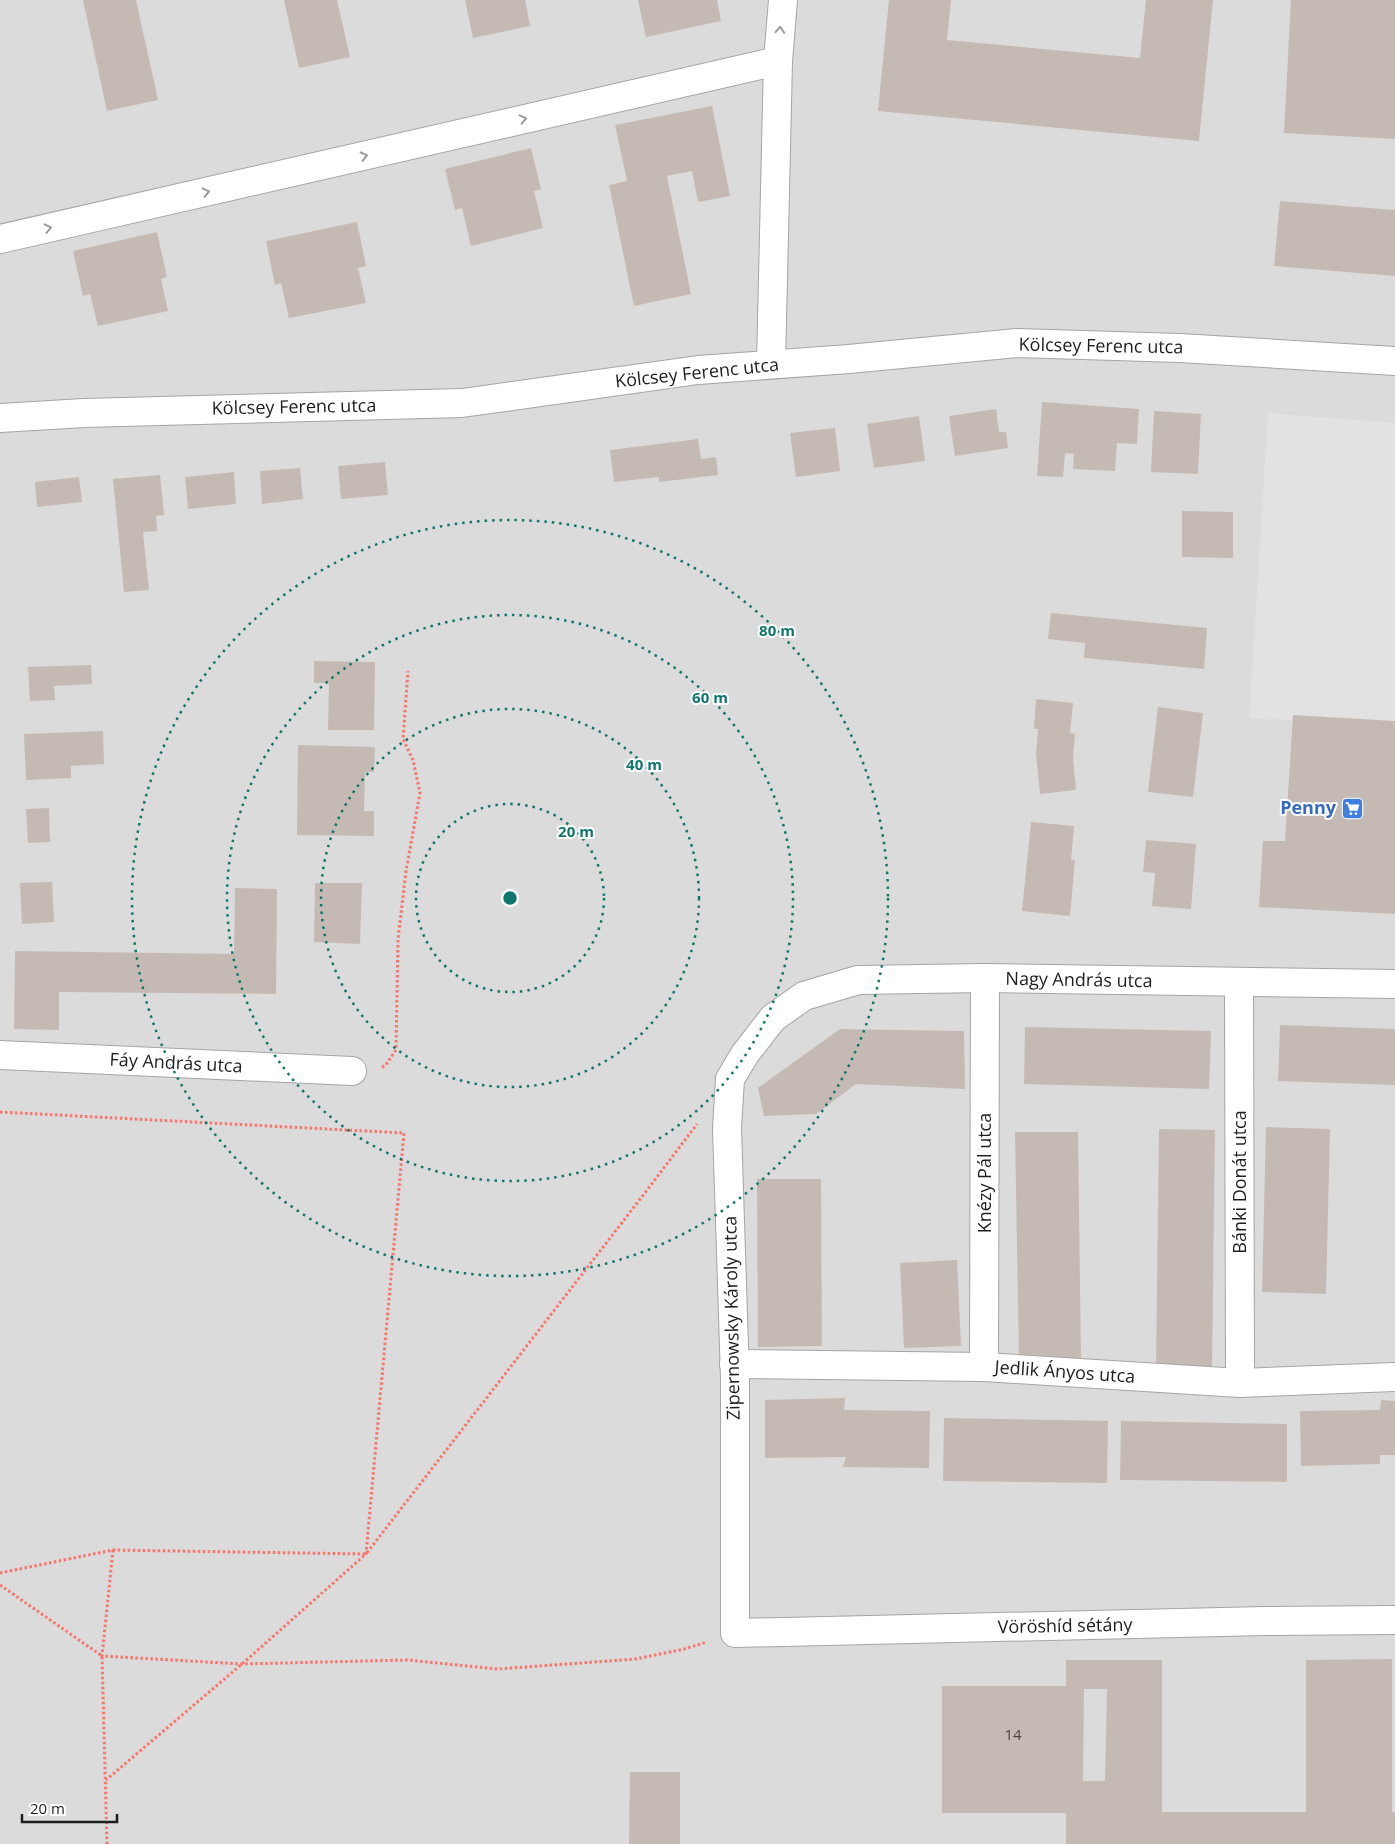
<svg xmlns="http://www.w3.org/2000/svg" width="1395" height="1844" viewBox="0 0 1395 1844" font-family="'Open Sans',sans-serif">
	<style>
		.residential { fill: #dcdbdb }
		.parking { fill: #e2e2e2 }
		.building { fill: #c4bab3; fill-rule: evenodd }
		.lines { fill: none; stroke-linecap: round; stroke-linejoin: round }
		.street-casing { stroke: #a5a5a5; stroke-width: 30 }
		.path { stroke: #fb7369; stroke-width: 3; stroke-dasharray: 2.5 2.5; stroke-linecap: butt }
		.street { stroke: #fff; stroke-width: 28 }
		.oneway { stroke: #9a9a9a }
		.ring { fill: none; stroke: #0f766e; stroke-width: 2.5; stroke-dasharray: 2.5 5 }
		.labels { text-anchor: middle; stroke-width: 4; stroke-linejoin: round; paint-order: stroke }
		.number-label { font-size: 15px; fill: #484543 }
		.street-label { font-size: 18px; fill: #1e1e1e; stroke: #fff }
		.shop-label { font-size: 18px; font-weight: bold; fill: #366cbe; stroke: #fff; text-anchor: end }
		.centre { fill: #0f766e; stroke: #fff; stroke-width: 2.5 }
		.ring-label { font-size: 15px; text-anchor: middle; font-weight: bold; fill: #0f766e; stroke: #fff; stroke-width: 4; stroke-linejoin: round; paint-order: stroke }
	</style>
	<rect width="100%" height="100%" fill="#efebe4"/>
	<rect class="residential" x="0" y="0" width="1395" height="1844"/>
	<polygon class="parking" points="1268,413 1395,423 1395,725 1249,718"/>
	<g class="building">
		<polygon points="83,0 136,0 158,100 107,111"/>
		<polygon points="284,0 337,0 350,57 299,68"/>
		<polygon points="465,0 525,0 530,26 473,38"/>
		<polygon points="638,0 717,0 721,21 646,37"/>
		<polygon points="889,0 951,0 947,40 1140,58 1146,0 1213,0 1199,141 878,111"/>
		<polygon points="1291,0 1395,0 1395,139 1284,133"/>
		<polygon points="712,106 730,196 698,202 692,171 667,176 691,294 634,306 609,185 627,181 615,125"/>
		<polygon points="531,148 541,189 534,191 543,228 471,246 462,208 455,210 445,169"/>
		<polygon points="1280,201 1395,210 1395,276 1274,266"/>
		<polygon points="357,222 366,266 358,268 366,303 289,318 281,283 275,285 266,241"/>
		<polygon points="157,232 167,277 161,279 168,311 98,326 90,294 83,296 73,251"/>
		<polygon points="1042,402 1139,409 1137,444 1117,443 1115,471 1073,469 1074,454 1065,453 1063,477 1037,476"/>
		<polygon points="996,409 999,432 1006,432 1008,448 955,456 949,416"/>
		<polygon points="1154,411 1201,414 1198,474 1151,472"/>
		<polygon points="919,416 925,461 874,468 867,424"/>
		<polygon points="835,428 840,471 796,477 790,433"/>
		<polygon points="698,439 701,459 716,457 718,475 659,482 659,477 614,482 610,450"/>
		<polygon points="385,462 388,495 341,499 338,466"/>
		<polygon points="300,468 303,499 262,504 260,471"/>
		<polygon points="234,472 236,504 188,509 185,477"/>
		<polygon points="160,475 164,515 156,516 157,531 143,532 149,590 124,592 113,479"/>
		<polygon points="79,477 82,502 37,507 35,482"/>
		<polygon points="1182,511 1233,512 1233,558 1182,557"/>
		<polygon points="1051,613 1207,628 1204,669 1084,658 1085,643 1048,639"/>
		<polygon points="314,661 375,662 374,730 328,730 329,683 314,683"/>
		<polygon points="91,665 92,684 54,686 55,700 30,701 28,667"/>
		<polygon points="1036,699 1073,703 1070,733 1075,734 1073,757 1076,790 1040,794 1036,754 1038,729 1034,729"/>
		<polygon points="1158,707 1203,713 1193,797 1148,792"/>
		<polygon points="1293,715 1395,721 1395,914 1259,907 1263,841 1285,841"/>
		<polygon points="103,731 104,764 71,766 71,778 26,780 24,734"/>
		<polygon points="298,745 375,747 374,772 365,772 364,811 374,811 374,836 297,835"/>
		<polygon points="49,808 50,842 28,843 26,809"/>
		<polygon points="1031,822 1074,826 1071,860 1075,860 1070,916 1022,911"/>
		<polygon points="1146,840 1196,844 1191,909 1152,906 1155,873 1143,872"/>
		<polygon points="52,882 54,922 22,924 20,883"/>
		<polygon points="315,883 362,883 360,944 314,942"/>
		<polygon points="235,888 277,889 276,994 59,992 59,1030 14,1029 15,951 234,954"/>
		<polygon points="1280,1025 1395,1029 1395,1085 1278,1081"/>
		<polygon points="1025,1027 1211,1031 1209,1089 1024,1084"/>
		<polygon points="840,1029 964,1031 965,1089 856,1084 816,1114 764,1116 758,1088"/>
		<polygon points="1266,1127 1330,1129 1326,1294 1262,1292"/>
		<polygon points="1159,1129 1215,1130 1212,1369 1156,1369"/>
		<polygon points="1015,1132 1078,1132 1081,1360 1019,1361"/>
		<polygon points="757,1179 821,1179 822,1346 758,1347"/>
		<polygon points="957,1260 961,1346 904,1348 900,1263"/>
		<polygon points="845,1398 844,1410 930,1411 929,1468 843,1467 846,1457 765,1458 765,1400"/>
		<polygon points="1381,1400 1395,1401 1395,1455 1380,1455 1380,1464 1301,1466 1300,1411 1380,1410"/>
		<polygon points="944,1418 1108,1421 1107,1483 943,1481"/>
		<polygon points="1121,1421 1287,1424 1287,1482 1120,1480"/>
		<path d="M1392,1659v153h3v32h-329v-31h-124v-127h124v-26h96v152h144v-152zM1084,1689h23l-2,92h-22z"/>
		<polygon points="630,1772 680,1772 680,1844 629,1844"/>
	</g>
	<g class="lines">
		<defs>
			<g id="street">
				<polyline points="0,239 778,61"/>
				<polyline points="771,364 778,61 783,0"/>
				<polyline points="0,418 84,413 462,403 698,370 849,359 1017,343 1180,348 1395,361"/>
				<polyline points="1239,982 1240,1383"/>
				<polyline points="1395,984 985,978 858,980 804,996 773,1018 745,1054 730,1079 727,1128 735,1378 735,1633 1265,1621 1395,1620"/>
				<polyline points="0,1055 352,1071"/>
				<polyline points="734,1364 984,1367 1240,1383 1395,1377"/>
				<polyline points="984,1367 985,978"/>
			</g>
		</defs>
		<use href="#street" class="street-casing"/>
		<g class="path">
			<polyline points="382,1067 385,1066 396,1050 398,939 406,871 420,793 413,760 403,739 408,671"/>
			<polyline points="0,1112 404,1133 366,1554 242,1664 106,1780"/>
			<polyline points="113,1550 102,1656 242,1664 408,1660 498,1669 636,1659 684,1649 707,1642"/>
			<polyline points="0,1573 113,1550 366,1554 651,1185 697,1124"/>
			<polyline points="0,1585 102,1656 107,1844"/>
		</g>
		<use href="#street" class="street"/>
	</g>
	<defs><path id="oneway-chevron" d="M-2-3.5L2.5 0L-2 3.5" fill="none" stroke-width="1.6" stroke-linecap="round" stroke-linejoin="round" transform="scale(1.25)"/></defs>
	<g class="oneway">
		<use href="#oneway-chevron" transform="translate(780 30) rotate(-86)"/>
		<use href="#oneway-chevron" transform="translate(523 119) rotate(-13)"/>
		<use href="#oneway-chevron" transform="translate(364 156) rotate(-13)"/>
		<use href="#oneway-chevron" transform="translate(206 192) rotate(-13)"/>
		<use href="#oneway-chevron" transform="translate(48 228) rotate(-13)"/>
	</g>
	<g class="ring">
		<circle cx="510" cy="898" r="94"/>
		<circle cx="510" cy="898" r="189"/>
		<circle cx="510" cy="898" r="283"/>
		<circle cx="510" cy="898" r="378"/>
	</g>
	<defs>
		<symbol id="supermarket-square" viewBox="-11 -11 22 22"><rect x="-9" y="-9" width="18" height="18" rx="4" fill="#3f7fe0" stroke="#fff"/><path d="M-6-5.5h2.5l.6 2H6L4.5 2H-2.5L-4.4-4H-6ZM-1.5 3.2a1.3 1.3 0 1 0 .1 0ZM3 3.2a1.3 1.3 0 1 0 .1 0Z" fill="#fff"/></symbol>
	</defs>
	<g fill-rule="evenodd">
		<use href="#supermarket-square" x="1340" y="796" width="25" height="25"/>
	</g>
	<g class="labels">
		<g class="number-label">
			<text x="1013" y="1740">14</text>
		</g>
		<g class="street-label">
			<text transform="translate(1101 346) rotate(1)" y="6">Kölcsey Ferenc utca</text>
			<text transform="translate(697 373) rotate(-6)" y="6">Kölcsey Ferenc utca</text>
			<text transform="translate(294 407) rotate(-1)" y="6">Kölcsey Ferenc utca</text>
			<text transform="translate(1079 980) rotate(1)" y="6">Nagy András utca</text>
			<text transform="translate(176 1063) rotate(3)" y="6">Fáy András utca</text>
			<text transform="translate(985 1173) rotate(-90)" y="6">Knézy Pál utca</text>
			<text transform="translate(1240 1182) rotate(-90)" y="6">Bánki Donát utca</text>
			<text transform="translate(732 1318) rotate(-91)" y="6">Zipernowsky Károly utca</text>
			<text transform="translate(1065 1372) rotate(4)" y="6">Jedlik Ányos utca</text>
			<text transform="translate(1065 1626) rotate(-1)" y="6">Vöröshíd sétány</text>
		</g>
		<g class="shop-label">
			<text x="1336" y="814">Penny</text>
		</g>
	</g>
	<circle cx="510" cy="898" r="8" class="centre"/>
	<g class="ring-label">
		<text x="777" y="636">80 m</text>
		<text x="710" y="703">60 m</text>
		<text x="644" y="770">40 m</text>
		<text x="576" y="837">20 m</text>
	</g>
	<path d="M22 1814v8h95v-8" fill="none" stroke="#1e1e1e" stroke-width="2.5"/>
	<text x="30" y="1814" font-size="15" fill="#1e1e1e" stroke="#ffffff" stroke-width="4" paint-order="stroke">20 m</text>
</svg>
